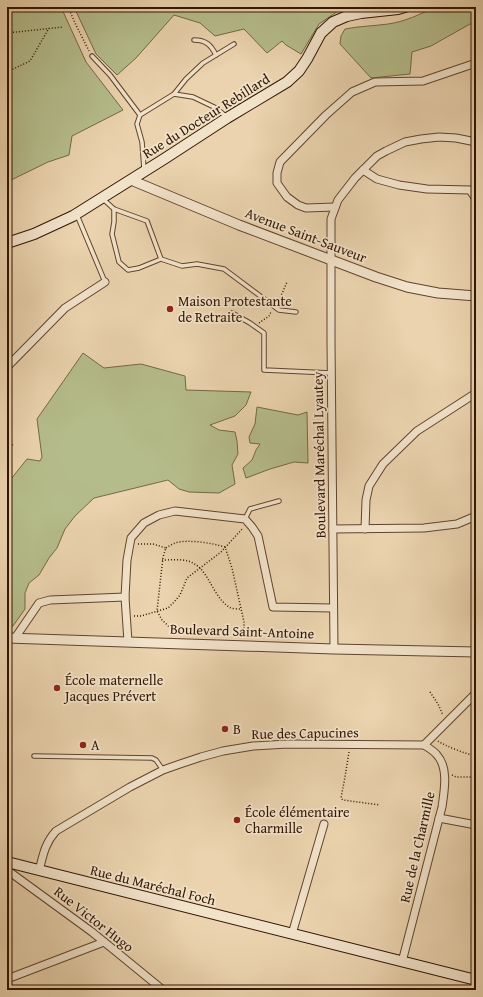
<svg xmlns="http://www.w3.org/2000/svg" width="483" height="997" viewBox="0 0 483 997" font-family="'Gentium Book Plus',serif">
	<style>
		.green { fill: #b5bc8b; stroke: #746846 }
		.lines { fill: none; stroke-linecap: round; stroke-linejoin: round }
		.service-casing { stroke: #60442c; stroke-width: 5.5 }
		.minor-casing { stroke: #60442c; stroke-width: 9 }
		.tertiary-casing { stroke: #60442c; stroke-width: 11 }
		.secondary-casing { stroke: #321500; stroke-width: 12 }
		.path { stroke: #321500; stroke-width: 1.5; stroke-dasharray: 1 2; stroke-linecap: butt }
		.service { stroke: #f1e2ca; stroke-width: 3.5 }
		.minor { stroke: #f1e2ca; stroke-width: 7 }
		.tertiary { stroke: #f1e2ca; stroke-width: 9 }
		.secondary { stroke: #f1e2ca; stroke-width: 10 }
		.poi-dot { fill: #8f2418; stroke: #f1e2ca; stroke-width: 1.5 }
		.labels { text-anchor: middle; stroke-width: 3.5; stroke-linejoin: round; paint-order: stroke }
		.street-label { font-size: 14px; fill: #321500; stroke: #f1e2ca }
		.poi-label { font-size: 14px; fill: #321500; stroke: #f1e2ca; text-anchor: start }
	</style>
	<rect width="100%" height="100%" fill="#ead3ae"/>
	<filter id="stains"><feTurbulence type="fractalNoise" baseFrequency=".005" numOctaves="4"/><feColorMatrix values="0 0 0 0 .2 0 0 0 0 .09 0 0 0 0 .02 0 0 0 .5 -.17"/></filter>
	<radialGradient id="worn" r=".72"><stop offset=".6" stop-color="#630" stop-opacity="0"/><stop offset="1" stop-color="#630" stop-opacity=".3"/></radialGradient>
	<g class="green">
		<polygon points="7,7 61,7 86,62 123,110 72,136 69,155 48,162 7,182"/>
		<polygon points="74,7 368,7 338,11 319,24 301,54 286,45 282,41 267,53 244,29 215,36 200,23 174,15 136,58 117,75 96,54"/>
		<path d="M435,7h41v15l-6,2 -39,22 -19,6 -2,22 -39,4 -31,-34 1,-8 4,-7c15,-3 29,-3 43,-5 16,-2 33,-10 47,-17z"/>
		<polygon points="83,353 104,368 141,364 185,376 186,390 251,392 246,405 235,416 210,425 219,430 235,432 237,441 238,454 232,465 235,484 219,493 189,492 179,489 168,480 94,498 75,516 65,529 57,548 49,558 39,575 29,583 25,593 25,609 13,626 7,627 7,484 27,459 40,461 42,457 37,419"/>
		<polygon points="257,407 298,415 307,412 308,463 294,462 270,469 246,478 243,468 252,460 256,450 260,444 250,443 249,437 255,424"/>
	</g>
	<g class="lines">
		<defs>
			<g id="service">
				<path d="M194,40c12,0 17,5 22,15"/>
				<polyline points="92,56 110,75 140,115"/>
				<polyline points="174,94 186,79 203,63 234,44"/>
				<polyline points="144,169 142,142 137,124 140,115 174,94 193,97 214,107 227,117"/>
				<polyline points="103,199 114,209 147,221 161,259 182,266 197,264 224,269 279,310 296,312"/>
				<polyline points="114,209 114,222 112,234 119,262 128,270 139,268 161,259"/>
				<polyline points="77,215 105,282"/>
				<polyline points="232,313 250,323 264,333 264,370 331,373"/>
				<polyline points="245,519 250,509 279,501"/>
				<polyline points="34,756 152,758 156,760 163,770"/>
			</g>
			<g id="minor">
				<polyline points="363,170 377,179 399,185 427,189 470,190 476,199"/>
				<polyline points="335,207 306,208 298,205 287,197 277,183 277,173 280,162 326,115 352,92 375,82 423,81 476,63"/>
				<polyline points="7,367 65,308 105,282"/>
				<polyline points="333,529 424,528 457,524 476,516"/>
				<polyline points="365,529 366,500 369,486 383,464 417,431 476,393"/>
				<polyline points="125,597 128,642"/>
				<polyline points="15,638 39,603 50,600 125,597 127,560 131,538 144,523 159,515 175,511 245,519 252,527 258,536 273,607 333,608"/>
				<polyline points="334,649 331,341 331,219 338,200 355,178 377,156 386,151 405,142 421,139 439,137 456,138 476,142"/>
				<polyline points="439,818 476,825"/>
				<polyline points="7,870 92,932 163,990"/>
				<path d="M39,871c4,-16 6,-28 17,-40l74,-44 33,-17 17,-6 21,-7 22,-6 30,-5 35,-2 136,1 52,-52"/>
				<polyline points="292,934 324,824"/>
				<path d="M402,962l40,-155c2,-15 7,-39 -5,-52 -3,-4 -8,-7 -13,-10"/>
				<polyline points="7,979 104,942"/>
			</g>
			<g id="tertiary">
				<polyline points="131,180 239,225 376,277 407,287 438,293 476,296"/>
				<polyline points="7,638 334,649 476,652"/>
			</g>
			<g id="secondary">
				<polyline points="7,243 34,234 73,216 164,159 227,118 287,82 299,71 307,59 321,33 333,22 347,16 361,13 398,9 405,7"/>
				<polyline points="7,862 476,980"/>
			</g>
		</defs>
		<use href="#service" class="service-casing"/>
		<use href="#minor" class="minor-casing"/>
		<use href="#tertiary" class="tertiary-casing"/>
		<use href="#secondary" class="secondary-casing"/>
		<g class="path">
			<polyline points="68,7 76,25 89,51"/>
			<polyline points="7,15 10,7"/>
			<polyline points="7,33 63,27"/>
			<polyline points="7,72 30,61 49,28"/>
			<polyline points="278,303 287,282"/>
			<polyline points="259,323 269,316 271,312"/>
			<polyline points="7,442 13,445"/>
			<polyline points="138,544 153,544 166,548 163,557 157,611 162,620 177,634"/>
			<path d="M166,548c3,-2 6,-4 9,-5 13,-4 37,0 50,4l7,21 12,54v16"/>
			<path d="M162,560c7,0 20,-1 26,1 21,6 23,34 41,46 3,2 8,2 12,2"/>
			<polyline points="134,616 141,616 168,608 174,602 180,595 187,578 221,552 243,528"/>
			<polyline points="430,692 438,704 443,715"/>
			<path d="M438,741c7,5 28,13 38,15"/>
			<polyline points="349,752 345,777 341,798 343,800 380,805"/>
			<polyline points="452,775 456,777 476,777"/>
		</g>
		<use href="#service" class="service"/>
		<use href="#minor" class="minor"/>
		<use href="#tertiary" class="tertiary"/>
		<use href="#secondary" class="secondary"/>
	</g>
	<g class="poi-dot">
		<circle cx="170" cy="309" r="4"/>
		<circle cx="57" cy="688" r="4"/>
		<circle cx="225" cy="729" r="4"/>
		<circle cx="83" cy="745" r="4"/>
		<circle cx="237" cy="820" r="4"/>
	</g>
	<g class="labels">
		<g class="street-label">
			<text transform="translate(206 116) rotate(-32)" y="5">Rue du Docteur Rebillard</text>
			<text transform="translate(306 235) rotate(21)" y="5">Avenue Saint-Sauveur</text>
			<text transform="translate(319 455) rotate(-91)" y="5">Boulevard Maréchal Lyautey</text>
			<text transform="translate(242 631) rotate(2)" y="5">Boulevard Saint-Antoine</text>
			<text transform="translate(305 733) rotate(-1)" y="5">Rue des Capucines</text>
			<text transform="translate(417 847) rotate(-77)" y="5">Rue de la Charmille</text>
			<text transform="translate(153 885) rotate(14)" y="5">Rue du Maréchal Foch</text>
			<text transform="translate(94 919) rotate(38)" y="5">Rue Victor Hugo</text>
		</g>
		<g class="poi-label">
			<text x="178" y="306">Maison Protestante<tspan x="178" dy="16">de Retraite</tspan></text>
			<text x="65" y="685">École maternelle<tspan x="65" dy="16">Jacques Prévert</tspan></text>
			<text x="233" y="734">B</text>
			<text x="91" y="750">A</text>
			<text x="245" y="817">École élémentaire<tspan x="245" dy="16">Charmille</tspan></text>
		</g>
	</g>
	<rect width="483" height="997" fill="none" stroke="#ead3ae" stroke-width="24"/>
	<rect x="8" y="8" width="467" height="981" fill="none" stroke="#321500" stroke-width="2"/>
	<rect x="12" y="12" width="459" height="973" fill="none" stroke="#321500"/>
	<rect width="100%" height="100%" filter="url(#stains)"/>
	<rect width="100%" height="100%" fill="url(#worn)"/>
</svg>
